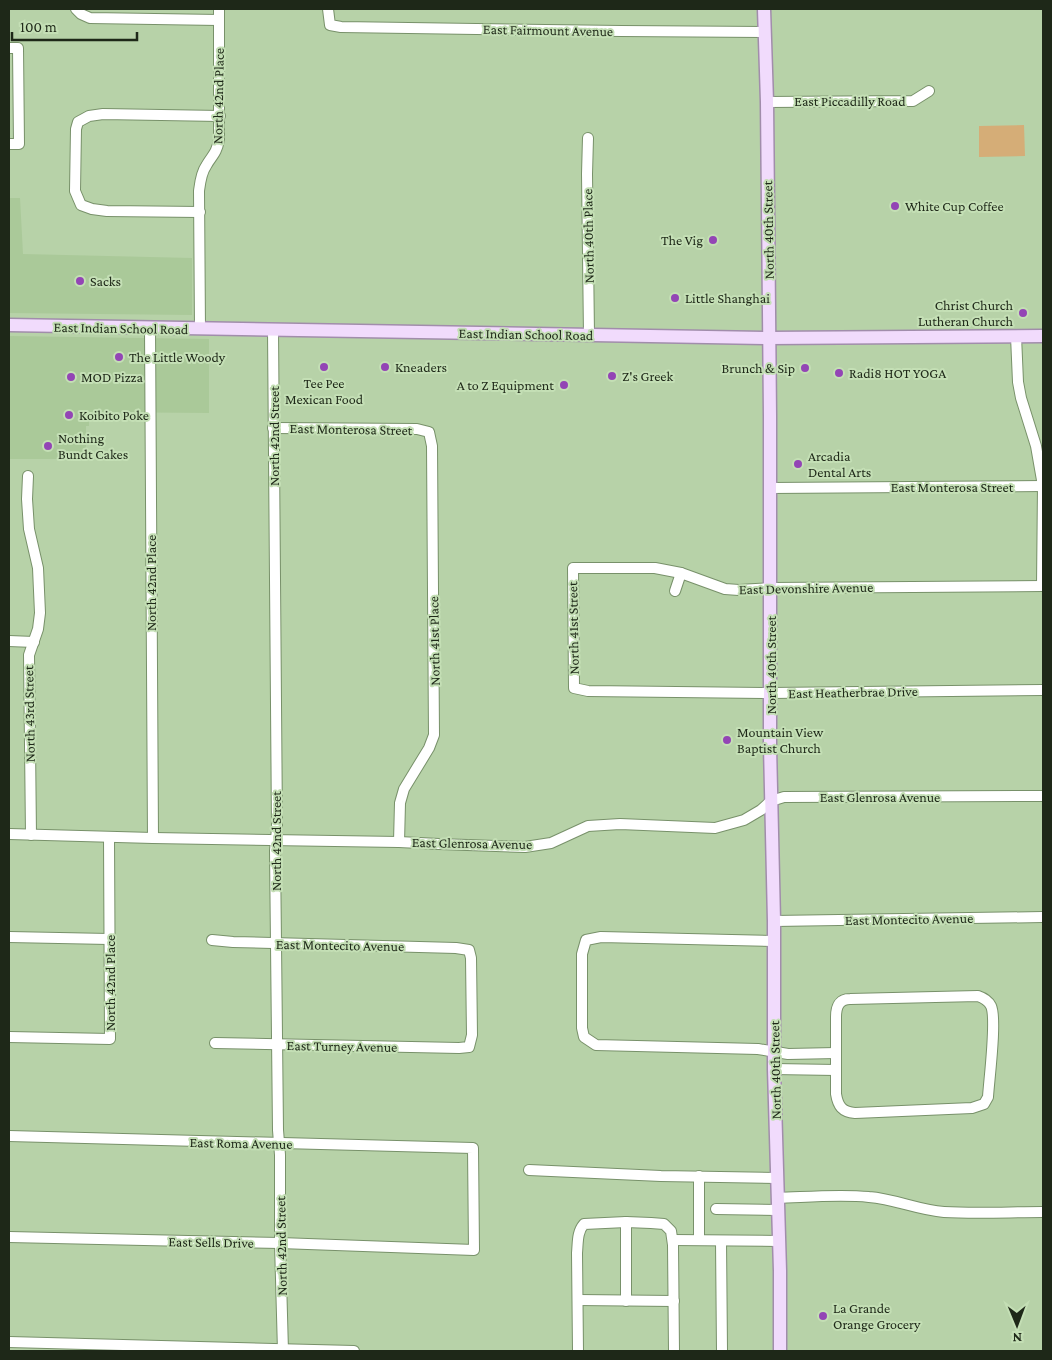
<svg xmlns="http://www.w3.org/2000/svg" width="1052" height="1360" viewBox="0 0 1052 1360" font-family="'Crimson Pro',serif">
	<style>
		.built { fill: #aac999 }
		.garden { fill: #d5ad77 }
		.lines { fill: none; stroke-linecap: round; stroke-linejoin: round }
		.minor-casing { stroke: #78916a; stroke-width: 12 }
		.major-casing { stroke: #a18dab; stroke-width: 15 }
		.minor { stroke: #fff; stroke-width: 10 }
		.major { stroke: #f1dbfc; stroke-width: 12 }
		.poi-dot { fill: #9345b5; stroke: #c4dfb5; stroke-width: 2 }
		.labels { text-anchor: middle; stroke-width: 4; stroke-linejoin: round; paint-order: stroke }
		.street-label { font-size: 14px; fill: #1e2818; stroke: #c4dfb5 }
		.poi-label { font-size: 14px; fill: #1e2818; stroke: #c4dfb5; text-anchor: start }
	</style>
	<rect width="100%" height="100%" fill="#b7d2a8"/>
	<g class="built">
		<polygon points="9,198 20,198 23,254 192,258 192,315 9,313"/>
		<polygon points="9,336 209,339 209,413 89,412 89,426 86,426 86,459 9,459"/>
	</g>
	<polygon class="garden" points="1024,125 1025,156 979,157 979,126"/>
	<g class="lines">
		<defs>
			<g id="minor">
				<polyline points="76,9 81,14 90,18 219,20"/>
				<polyline points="328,9 330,25 341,27 621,31 765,32"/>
				<polyline points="9,48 18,48 19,144 9,144"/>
				<polyline points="767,102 913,101 929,91"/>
				<polyline points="588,138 587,174 589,335"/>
				<polyline points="200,212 107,211 92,209 81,205 75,191 76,129 78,122 89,116 103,114 220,116"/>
				<polyline points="150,328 153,838"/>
				<path d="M200,329l-1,-138c1,-8 2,-18 7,-25 6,-11 10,-11 13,-26v-131"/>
				<polyline points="273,330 277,828 275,851 278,1130 280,1155 280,1243 283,1351"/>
				<polyline points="1016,336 1018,382 1021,398 1036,446 1043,486 1042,586"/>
				<polyline points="273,428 417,429 429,432 432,446 434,735 429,748 404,789 400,803 399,842"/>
				<polyline points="28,476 27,499 29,529 38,568 40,613 38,629 29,655 31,835"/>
				<polyline points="770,488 1043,486"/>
				<polyline points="1043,586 771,588 739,590 725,589 681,573 655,568 573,568 574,688 588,691 770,693 1043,690"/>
				<polyline points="675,591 681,573"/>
				<polyline points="9,641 34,642"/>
				<polyline points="9,834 153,838 399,842 439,844 525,847 551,843 588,826 620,824 715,828 744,820 761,810 771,801 784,797 1043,796"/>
				<polyline points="774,921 1043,917"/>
				<polyline points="9,937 109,939"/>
				<polyline points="212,940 233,942 456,948 469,950 471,958 472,1035 469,1047 459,1048 215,1043"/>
				<polyline points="774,941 601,937 586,940 582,954 582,1028 584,1037 596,1045 758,1049 788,1054 836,1053"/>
				<path d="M978,996c6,2 10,4 13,10 6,13 -2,74 -3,91l-4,7 -12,4 -117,5c-13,-1 -17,-7 -19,-19v-77c0,-10 3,-18 14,-18z"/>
				<polyline points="9,1037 110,1039 109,837"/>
				<polyline points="774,1069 836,1070"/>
				<polyline points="9,1136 473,1148 474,1250 280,1243 9,1237"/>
				<polyline points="529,1170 661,1176 777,1178"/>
				<polyline points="699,1176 699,1240"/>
				<path d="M778,1198c30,-1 61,-4 91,-1 26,2 49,13 75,15 33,2 66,0 99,0"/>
				<polyline points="716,1209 778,1210"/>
				<polyline points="626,1222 626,1301"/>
				<polyline points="673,1240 779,1241"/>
				<polyline points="721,1241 722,1351"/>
				<polyline points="578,1300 674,1301"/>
				<polyline points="9,1342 354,1351"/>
				<path d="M578,1351l-1,-98c1,-11 0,-21 7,-29l42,-2 25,1 13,1 7,7 2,14 1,106"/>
			</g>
			<g id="major">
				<polyline points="764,9 767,102 770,416 770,746 774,921 774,1069 780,1271 780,1351"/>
				<polyline points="9,325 769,338 1043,336"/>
			</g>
		</defs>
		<use href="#minor" class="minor-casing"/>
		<use href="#major" class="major-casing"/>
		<use href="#minor" class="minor"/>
		<use href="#major" class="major"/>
	</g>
	<g class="poi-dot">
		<circle cx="895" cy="206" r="5"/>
		<circle cx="713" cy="240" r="5"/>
		<circle cx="80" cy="281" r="5"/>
		<circle cx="675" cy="298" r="5"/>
		<circle cx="1023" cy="313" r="5"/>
		<circle cx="119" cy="357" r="5"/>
		<circle cx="324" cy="367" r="5"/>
		<circle cx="385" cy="367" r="5"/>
		<circle cx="805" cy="368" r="5"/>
		<circle cx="839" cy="373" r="5"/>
		<circle cx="612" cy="376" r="5"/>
		<circle cx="71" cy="377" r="5"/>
		<circle cx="564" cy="385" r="5"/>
		<circle cx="69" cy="415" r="5"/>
		<circle cx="48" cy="446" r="5"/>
		<circle cx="798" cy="464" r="5"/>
		<circle cx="727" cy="740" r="5"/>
		<circle cx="823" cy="1316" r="5"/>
	</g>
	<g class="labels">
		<g class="street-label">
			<text transform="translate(548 30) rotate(1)" y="5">East Fairmount Avenue</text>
			<text transform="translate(218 96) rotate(-89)" y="5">North 42nd Place</text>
			<text x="850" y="106">East Piccadilly Road</text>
			<text transform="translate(768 230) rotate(-91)" y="5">North 40th Street</text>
			<text transform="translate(588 236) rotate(-91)" y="5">North 40th Place</text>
			<text transform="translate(121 328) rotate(1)" y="5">East Indian School Road</text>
			<text transform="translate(526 334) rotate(1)" y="5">East Indian School Road</text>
			<text transform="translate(351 429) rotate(1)" y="5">East Monterosa Street</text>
			<text transform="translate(274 436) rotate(-90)" y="5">North 42nd Street</text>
			<text x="952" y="492">East Monterosa Street</text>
			<text transform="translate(151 583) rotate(-90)" y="5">North 42nd Place</text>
			<text transform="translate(806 588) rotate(-1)" y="5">East Devonshire Avenue</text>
			<text transform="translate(573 628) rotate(-91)" y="5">North 41st Street</text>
			<text transform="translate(434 641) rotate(-91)" y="5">North 41st Place</text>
			<text transform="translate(771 665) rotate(-90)" y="5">North 40th Street</text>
			<text transform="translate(853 692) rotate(-1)" y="5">East Heatherbrae Drive</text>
			<text transform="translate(29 714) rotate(-91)" y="5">North 43rd Street</text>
			<text x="880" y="802">East Glenrosa Avenue</text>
			<text transform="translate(276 841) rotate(-90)" y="5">North 42nd Street</text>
			<text transform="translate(472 843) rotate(1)" y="5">East Glenrosa Avenue</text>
			<text transform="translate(909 919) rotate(-1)" y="5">East Montecito Avenue</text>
			<text transform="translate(340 945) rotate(1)" y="5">East Montecito Avenue</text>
			<text transform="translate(110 983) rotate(-90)" y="5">North 42nd Place</text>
			<text transform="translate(342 1046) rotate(1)" y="5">East Turney Avenue</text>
			<text transform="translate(775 1070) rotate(-91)" y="5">North 40th Street</text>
			<text transform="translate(241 1143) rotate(1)" y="5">East Roma Avenue</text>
			<text transform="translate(211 1242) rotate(1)" y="5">East Sells Drive</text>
			<text transform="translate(281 1246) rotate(-91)" y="5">North 42nd Street</text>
		</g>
		<g class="poi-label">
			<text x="905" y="211">White Cup Coffee</text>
			<text x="703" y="245" text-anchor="end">The Vig</text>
			<text x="90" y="286">Sacks</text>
			<text x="685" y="303">Little Shanghai</text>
			<text x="1013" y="310" text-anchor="end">Christ Church<tspan x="1013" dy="16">Lutheran Church</tspan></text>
			<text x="129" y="362">The Little Woody</text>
			<text x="395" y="372">Kneaders</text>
			<text x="795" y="373" text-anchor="end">Brunch &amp; Sip</text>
			<text x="849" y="378">Radi8 HOT YOGA</text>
			<text x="622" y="381">Z's Greek</text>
			<text x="81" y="382">MOD Pizza</text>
			<text x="324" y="388" text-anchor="middle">Tee Pee<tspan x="324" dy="16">Mexican Food</tspan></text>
			<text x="554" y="390" text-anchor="end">A to Z Equipment</text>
			<text x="79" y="420">Koibito Poke</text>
			<text x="58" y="443">Nothing<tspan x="58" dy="16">Bundt Cakes</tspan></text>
			<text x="808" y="461">Arcadia<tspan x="808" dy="16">Dental Arts</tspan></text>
			<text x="737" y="737">Mountain View<tspan x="737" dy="16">Baptist Church</tspan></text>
			<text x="833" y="1313">La Grande<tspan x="833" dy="16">Orange Grocery</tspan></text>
		</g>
	</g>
	<rect width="1052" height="1360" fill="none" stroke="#1e2818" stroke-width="20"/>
	<g transform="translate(1017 1325) rotate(179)" stroke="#c4dfb5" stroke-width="4" paint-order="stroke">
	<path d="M0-4L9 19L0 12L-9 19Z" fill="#1e2818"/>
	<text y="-8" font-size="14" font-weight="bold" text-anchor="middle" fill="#1e2818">N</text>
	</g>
	<path d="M12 32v8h125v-8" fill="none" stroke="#1e2818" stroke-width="2.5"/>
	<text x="20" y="32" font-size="15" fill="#1e2818" stroke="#c4dfb5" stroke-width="4" paint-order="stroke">100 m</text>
</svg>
